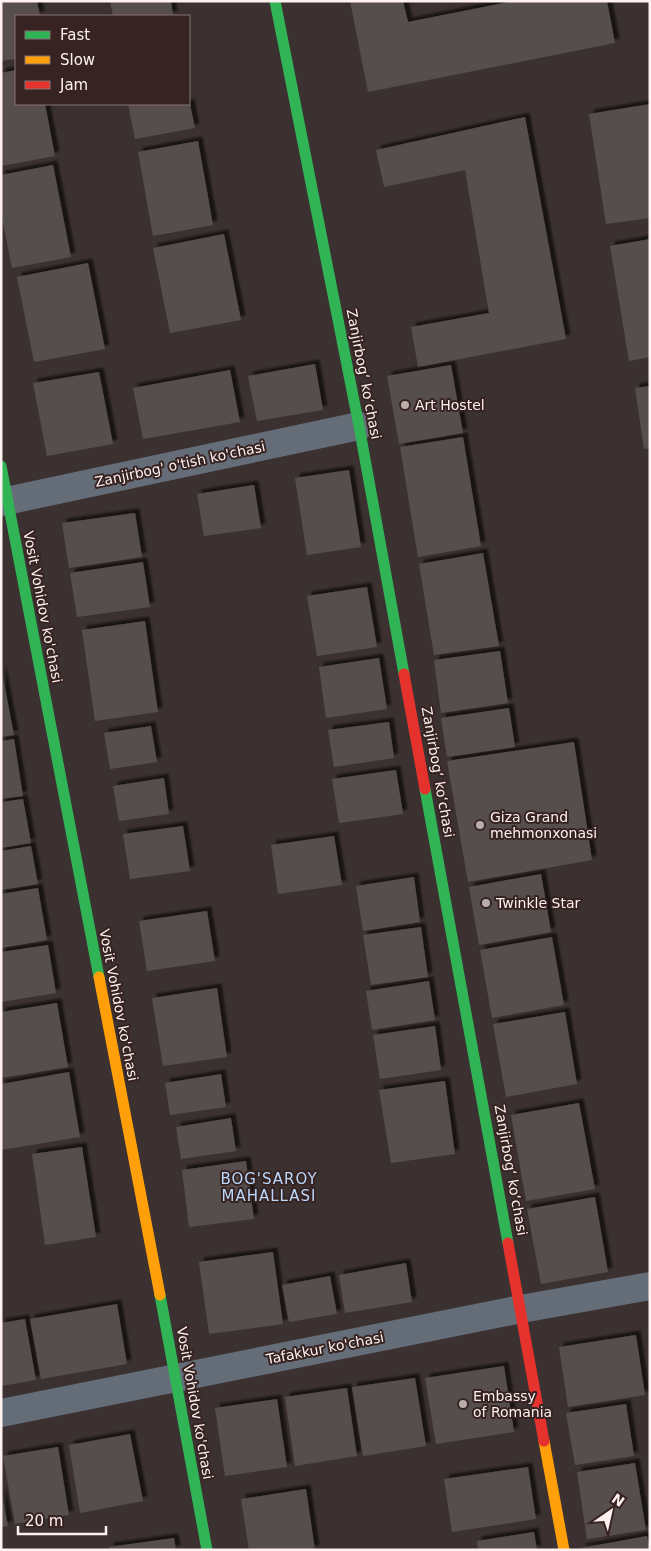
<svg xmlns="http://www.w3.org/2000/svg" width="651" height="1551" viewBox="0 0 651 1551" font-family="'DejaVu Sans',sans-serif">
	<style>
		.building { fill: #574e4d; filter: url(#shadow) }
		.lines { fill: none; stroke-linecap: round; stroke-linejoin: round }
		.street { stroke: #656d78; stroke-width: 28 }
		.fast { stroke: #30b455; stroke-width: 11 }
		.slow { stroke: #ff9f0a; stroke-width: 11 }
		.jam { stroke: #e5322d; stroke-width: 11 }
		.poi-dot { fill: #baaead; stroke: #362322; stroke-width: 2 }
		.labels { text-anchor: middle; stroke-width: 4; stroke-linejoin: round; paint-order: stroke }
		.street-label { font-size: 14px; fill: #fef1f0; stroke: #362322 }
		.poi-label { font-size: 14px; fill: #fef1f0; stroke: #362322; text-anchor: start }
		.neighbourhood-label { font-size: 15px; letter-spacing: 1px; fill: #bad7fc; stroke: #362322 }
	</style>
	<defs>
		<filter id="shadow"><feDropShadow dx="4.5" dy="-4.5" stdDeviation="1" flood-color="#0009"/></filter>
	</defs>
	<rect width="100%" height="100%" fill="#3c3131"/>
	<g class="building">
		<polygon points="1,1 37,1 40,16 16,16 16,59 1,61"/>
		<polygon points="110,1 171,1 173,16 113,16"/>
		<polygon points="350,1 403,1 408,22 514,1 607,1 615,43 368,92"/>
		<polygon points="16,70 16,104 45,104 55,156 1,166 1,73"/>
		<polygon points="189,99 195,128 135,139 128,104 189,104"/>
		<polygon points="650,104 650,218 606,224 589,114"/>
		<polygon points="525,117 566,339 418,367 411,327 489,313 465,170 384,187 376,150"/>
		<polygon points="198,141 213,225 153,236 138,152"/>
		<polygon points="53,165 71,257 12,268 1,213 1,175"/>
		<polygon points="224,234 241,320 170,333 153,248"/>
		<polygon points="650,239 650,357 629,361 610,246"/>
		<polygon points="88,263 105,349 34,362 17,277"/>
		<polygon points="315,364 323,410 257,421 248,376"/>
		<polygon points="451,365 463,433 399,444 387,376"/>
		<polygon points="230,370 240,422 143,439 133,388"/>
		<polygon points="99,372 113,444 47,456 33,383"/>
		<polygon points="650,386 650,448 644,449 635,388"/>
		<polygon points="463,437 481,546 418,557 400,447"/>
		<polygon points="349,470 361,547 307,555 295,478"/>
		<polygon points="254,485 261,528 204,536 197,494"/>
		<polygon points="135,513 142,557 69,568 62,523"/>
		<polygon points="483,553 499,646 434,655 419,564"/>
		<polygon points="143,562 150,607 77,617 70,573"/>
		<polygon points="367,587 377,647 317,656 307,596"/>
		<polygon points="145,621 158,712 95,721 82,630"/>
		<polygon points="500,651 508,703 441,713 434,660"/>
		<polygon points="379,658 387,709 326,718 319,667"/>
		<polygon points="1,667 14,735 1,737"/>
		<polygon points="509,708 515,747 447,757 441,718"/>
		<polygon points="389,722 394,758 334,767 328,730"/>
		<polygon points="151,726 157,762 110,769 104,733"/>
		<polygon points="14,739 23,796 1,799 1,741"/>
		<polygon points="574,742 592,860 468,882 447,761"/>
		<polygon points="396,770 403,814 339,823 332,779"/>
		<polygon points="164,778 169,814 119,821 113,786"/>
		<polygon points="23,799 31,843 1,848 1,802"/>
		<polygon points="183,826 190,871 130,879 123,834"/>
		<polygon points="334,836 342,885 278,894 271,845"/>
		<polygon points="31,846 38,884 1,890 1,851"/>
		<polygon points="541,874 551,932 479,945 469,887"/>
		<polygon points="414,877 420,922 363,931 356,886"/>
		<polygon points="38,888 47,940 1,948 1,894"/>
		<polygon points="207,911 215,961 147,971 139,921"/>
		<polygon points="421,927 428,977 371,985 363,935"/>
		<polygon points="552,937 564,1005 492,1018 480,950"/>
		<polygon points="48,945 56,993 1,1002 1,952"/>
		<polygon points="429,981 435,1020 372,1030 366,991"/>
		<polygon points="217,988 227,1057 163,1066 152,998"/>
		<polygon points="57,1003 68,1067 1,1078 1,1012"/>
		<polygon points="565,1012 577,1084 506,1097 493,1024"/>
		<polygon points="435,1026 441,1070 380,1079 373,1035"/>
		<polygon points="69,1072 80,1137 1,1150 1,1084"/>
		<polygon points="221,1074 226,1107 170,1115 165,1083"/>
		<polygon points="445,1081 455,1154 391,1163 379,1090"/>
		<polygon points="579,1103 595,1189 526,1201 511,1115"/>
		<polygon points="231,1118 236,1151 181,1159 176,1127"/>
		<polygon points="82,1147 96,1237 45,1245 32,1154"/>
		<polygon points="246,1161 254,1219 189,1227 182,1170"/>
		<polygon points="595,1197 608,1272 541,1284 527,1209"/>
		<polygon points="273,1252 283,1324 209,1334 199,1262"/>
		<polygon points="406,1263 412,1302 345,1313 339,1275"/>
		<polygon points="330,1276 337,1314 289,1322 282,1285"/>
		<polygon points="117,1304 127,1364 41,1379 30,1319"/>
		<polygon points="25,1319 36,1380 1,1386 1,1323"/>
		<polygon points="636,1335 645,1395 568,1407 559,1347"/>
		<polygon points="504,1366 514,1432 436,1444 425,1378"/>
		<polygon points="415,1378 426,1446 363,1456 352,1387"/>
		<polygon points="347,1388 357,1456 295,1466 285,1397"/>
		<polygon points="277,1399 287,1467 225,1476 215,1408"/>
		<polygon points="626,1404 634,1456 575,1465 566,1413"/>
		<polygon points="130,1434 143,1501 80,1513 69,1445"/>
		<polygon points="58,1447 69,1515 15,1524 3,1456"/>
		<polygon points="635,1463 646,1530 587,1539 577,1472"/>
		<polygon points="528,1467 536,1519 452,1532 444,1479"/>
		<polygon points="306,1489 315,1550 249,1550 241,1499"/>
		<polygon points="1,1490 8,1526 1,1527"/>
		<polygon points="534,1532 537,1550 478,1550 477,1541"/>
		<polygon points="647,1536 650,1550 581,1550 581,1548"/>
		<polygon points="174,1538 176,1550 109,1550 109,1547"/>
	</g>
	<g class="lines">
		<g class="street">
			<polyline points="1,502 359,426"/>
			<polyline points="1,1413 521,1309 650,1286"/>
		</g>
		<g class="fast">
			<polyline points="275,1 359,426 404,674"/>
			<polyline points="1,466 99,977"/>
			<polyline points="425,789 508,1243"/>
			<polyline points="160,1295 207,1550"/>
		</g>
		<g class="slow">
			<polyline points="99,977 160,1295"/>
			<polyline points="544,1441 564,1550"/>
		</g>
		<g class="jam">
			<polyline points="404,674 425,789"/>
			<polyline points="508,1243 544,1441"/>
		</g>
	</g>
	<g class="poi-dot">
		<circle cx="405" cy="405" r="5"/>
		<circle cx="480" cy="825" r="5"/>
		<circle cx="486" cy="903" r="5"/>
		<circle cx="463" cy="1404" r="5"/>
	</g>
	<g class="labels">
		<g class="street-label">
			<text transform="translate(364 374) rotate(79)" y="5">Zanjirbogʻ koʻchasi</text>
			<text transform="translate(180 464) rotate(-12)" y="5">Zanjirbog' o'tish ko'chasi</text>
			<text transform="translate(43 607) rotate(79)" y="5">Vosit Vohidov ko'chasi</text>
			<text transform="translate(438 772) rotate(80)" y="5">Zanjirbogʻ koʻchasi</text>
			<text transform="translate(119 1005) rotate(79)" y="5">Vosit Vohidov ko'chasi</text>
			<text transform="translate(511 1170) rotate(80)" y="5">Zanjirbogʻ koʻchasi</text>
			<text transform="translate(325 1348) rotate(-11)" y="5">Tafakkur ko'chasi</text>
			<text transform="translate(195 1403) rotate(80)" y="5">Vosit Vohidov ko'chasi</text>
		</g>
		<g class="poi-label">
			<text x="415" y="410">Art Hostel</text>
			<text x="490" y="822">Giza Grand<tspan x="490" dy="16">mehmonxonasi</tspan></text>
			<text x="496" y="908">Twinkle Star</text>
			<text x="473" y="1401">Embassy<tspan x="473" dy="16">of Romania</tspan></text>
		</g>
		<g class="neighbourhood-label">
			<text x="269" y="1184">BOG'SAROY<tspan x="269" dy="17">MAHALLASI</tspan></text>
		</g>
	</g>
	<rect width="651" height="1551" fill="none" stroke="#fef1f0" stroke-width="5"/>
	<rect x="15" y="15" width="175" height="90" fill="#362322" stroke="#867574"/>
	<rect x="25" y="31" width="25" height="8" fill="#30b455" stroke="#867574"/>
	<text x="60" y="40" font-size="15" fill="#fef1f0">Fast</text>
	<rect x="25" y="56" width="25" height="8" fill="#ff9f0a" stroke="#867574"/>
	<text x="60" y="65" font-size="15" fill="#fef1f0">Slow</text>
	<rect x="25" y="81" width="25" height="8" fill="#e5322d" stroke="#867574"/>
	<text x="60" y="90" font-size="15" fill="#fef1f0">Jam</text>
	<g transform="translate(611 1511) rotate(34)" stroke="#362322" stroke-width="4" paint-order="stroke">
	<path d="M0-4L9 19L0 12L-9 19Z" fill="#fef1f0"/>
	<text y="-8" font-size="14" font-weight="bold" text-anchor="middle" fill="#fef1f0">N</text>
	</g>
	<path d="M18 1526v8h88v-8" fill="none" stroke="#fef1f0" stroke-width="2.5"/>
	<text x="25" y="1526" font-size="15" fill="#fef1f0" stroke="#362322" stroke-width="4" paint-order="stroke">20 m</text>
</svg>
